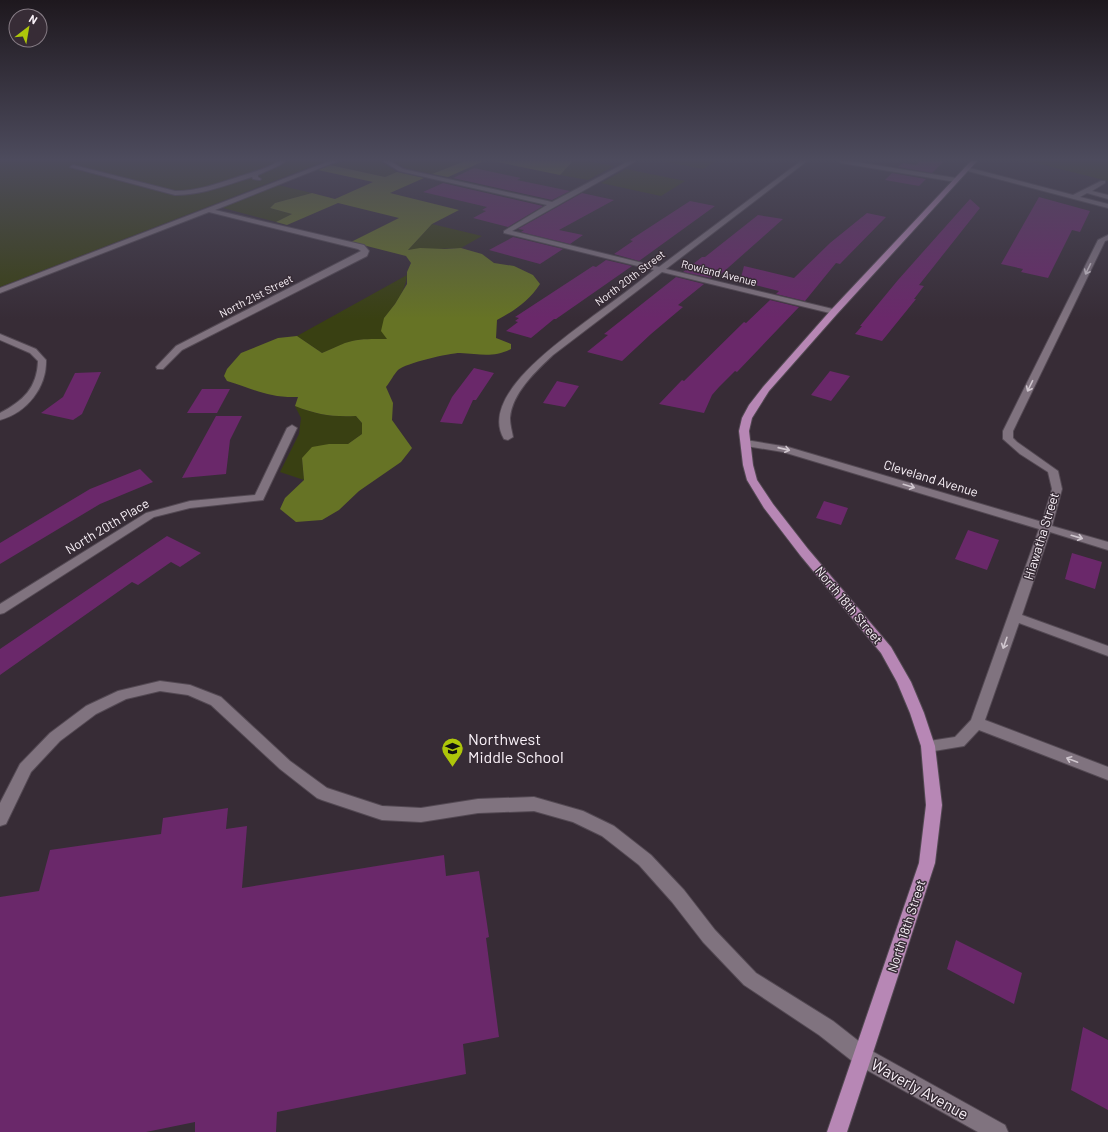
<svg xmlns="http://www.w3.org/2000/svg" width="1108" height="1132" viewBox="0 0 1108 1132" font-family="Barlow,sans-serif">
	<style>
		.green { fill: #394012 }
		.forest { fill: #667325 }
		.building { fill: #6a286a }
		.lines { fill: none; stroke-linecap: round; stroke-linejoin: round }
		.minor-casing { stroke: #534953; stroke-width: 2 }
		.major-casing { stroke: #534953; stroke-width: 2 }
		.minor { fill: #80737f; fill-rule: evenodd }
		.major { fill: #b787b5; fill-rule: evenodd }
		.oneway { stroke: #cfc6ce }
		.labels { text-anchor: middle; stroke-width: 3; stroke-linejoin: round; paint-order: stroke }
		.far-street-label { font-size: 11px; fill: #faf2f9; stroke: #372c36 }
		.street-label { font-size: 13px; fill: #faf2f9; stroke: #372c36 }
		.near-poi-label { font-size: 16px; fill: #faf2f9; stroke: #372c36; text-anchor: start }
		.near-street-label { font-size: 16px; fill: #faf2f9; stroke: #372c36 }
	</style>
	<rect width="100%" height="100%" fill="#372c36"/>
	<g class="green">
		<polygon points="0,161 326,161 0,287"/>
		<polygon points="346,161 380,161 397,172 385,177 330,165"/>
		<polygon points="393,161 465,161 432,174 405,168"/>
		<polygon points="573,161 586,161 614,166 588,180 560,175"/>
		<polygon points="661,161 716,161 703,169"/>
		<polygon points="1028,161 1108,161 1108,181"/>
		<polygon points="626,169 685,181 661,196 601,183"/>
		<polygon points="278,185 312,193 275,203 270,208 292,214 276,222 223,208 224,206"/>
		<polygon points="432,224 482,236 461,248 408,250"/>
		<path d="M407,275c-1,16 -13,31 -23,43l4,21c-14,0 -30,-1 -42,4 -9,3 -16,7 -24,10l-25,-17z"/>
		<path d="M295,406c23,9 36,11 61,10l6,7v11l-14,10h-19l-27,14 2,22 -24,-8 19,-38 2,-16z"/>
	</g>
	<g class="forest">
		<polygon points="465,161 484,161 448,177 432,174"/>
		<polygon points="493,161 573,161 560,175"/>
		<path d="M330,165l55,12 12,-5 27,6 -34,15 69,17 -27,14 -24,26 12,-2 25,1 16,-1 21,6 12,9 20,3 19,9 7,9c-11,17 -26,27 -43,36l-1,18 15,6v5c-18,9 -31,5 -51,4 -11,0 -54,10 -62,17 -4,4 -8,12 -12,17l7,16 -1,17 20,28 -11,14 -42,29 -20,19 -17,10 -26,2 -16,-13 5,-11 19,-18 -2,-22 10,-11 17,-3h19l14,-10v-11l-6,-7c-24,1 -38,-1 -61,-10l3,-9c-30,1 -44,-8 -71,-16l-3,-5 3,-7 14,-16 37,-15 19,-2 25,17c8,-3 15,-7 23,-10 13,-5 29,-4 42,-4l-6,-8 3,-13 11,-14 12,-20v-12l4,-9 -5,-7 -55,-14 48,-24 -61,-15 -51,22 -11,-3 16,-8 -22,-6 5,-5 37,-10 23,6 38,-17 -55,-12z"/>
	</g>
	<g class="building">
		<polygon points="920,161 944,161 932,173 898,167 903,163 916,165"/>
		<polygon points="474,168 521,178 517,180 570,191 552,200 453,178"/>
		<polygon points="892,173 926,179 919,186 885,180"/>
		<polygon points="443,183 543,206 508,227 473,218 486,211 482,210 487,207 423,192"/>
		<polygon points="582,193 614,200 559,230 583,235 570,244 521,232 524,230 518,229"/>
		<polygon points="1039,197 1090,211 1080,232 1072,230 1048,278 1021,272 1023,269 1001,264"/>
		<polygon points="970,199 980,208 919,285 924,286 914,299 916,299 882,341 855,334 862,326 860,326 898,280"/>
		<polygon points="690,201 715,206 639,261 614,254 633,241 630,240"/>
		<polygon points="867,213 886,217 840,264 836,263 805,301 776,294 779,291 740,281 744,266 794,278 830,243"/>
		<polygon points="758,215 783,219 720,275 715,274 711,278 683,272 702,257 705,257"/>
		<polygon points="513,237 563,249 540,264 489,250"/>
		<polygon points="606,260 632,266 556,319 554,319 531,338 506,331 518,322 515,321 519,318 515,317 593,266 596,267"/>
		<polygon points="676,277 704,284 678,305 683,307 651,334 622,361 587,352 608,335 604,334"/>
		<polygon points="770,300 799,307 737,372 735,371 719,387 712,395 704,413 659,404 682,380 684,381 744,322 746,323"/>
		<polygon points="474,368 494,373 476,400 473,400 462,424 440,422 452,397"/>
		<polygon points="830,371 850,376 831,401 811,395"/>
		<polygon points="101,372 82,414 73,420 41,413 63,397 75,373"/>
		<polygon points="557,381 579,386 565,407 543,403"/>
		<polygon points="202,389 230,389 217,413 187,413"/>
		<polygon points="216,416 242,416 230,440 226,474 182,478"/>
		<polygon points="140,469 153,482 100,504 0,564 0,543 90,489"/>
		<polygon points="824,501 848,508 841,525 816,518"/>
		<polygon points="968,530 999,540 987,570 955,559"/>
		<polygon points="167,536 201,553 180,567 171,562 138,585 132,582 0,675 0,649"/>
		<polygon points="1072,553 1102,562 1095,589 1065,579"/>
		<polygon points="228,808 226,829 247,826 242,888 444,855 446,876 479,871 489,937 486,938 499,1037 463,1044 466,1074 277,1112 276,1132 195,1132 195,1122 146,1132 0,1132 0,897 39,891 50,850 161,834 163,818"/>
		<polygon points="956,940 1022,973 1014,1004 947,969"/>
		<polygon points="1083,1027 1108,1040 1108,1110 1071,1090"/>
	</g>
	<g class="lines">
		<defs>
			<g id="minor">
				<path d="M279,161h6l-5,4 -22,10v2l3,2 -1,1 -7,-1 -1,-2c-26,8 -50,18 -77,18l-105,-28 3,-2 102,26c24,0 44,-8 66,-15 13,-4 27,-8 38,-15z"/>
				<polygon points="330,161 338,161 215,210 364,245 369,251 367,256 182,350 163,369 157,369 156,367 176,346 361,251 358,249 209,212 0,293 0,288"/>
				<path d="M383,161h7l13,8 149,33 77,-41h7l-124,70 147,36 142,-106h6l-141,108 171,41 1,2 -4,2 -172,-42 -109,83c-17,16 -41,38 -43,63 0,7 2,13 3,19l-5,3 -4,-1c-26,-44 61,-101 89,-123 21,-15 41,-30 61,-46l-150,-37v-2l43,-26 -148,-34z"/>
				<polygon points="838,161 850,161 956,178 959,180 956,182 841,163"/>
				<polygon points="966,167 1073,195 1101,181 1105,181 1105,183 1092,191 1108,195 1108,199 1087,193 1080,197 1108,204 1108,208 964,170 964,168"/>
				<polygon points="1108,235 1108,240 1105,241 1013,431 1013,438 1017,442 1058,471 1062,489 1052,526 1108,542 1108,550 1050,532 1022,615 1108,646 1108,656 1019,623 985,720 1108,767 1108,780 979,730 964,746 928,752 923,750 921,746 923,742 955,737 971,720 1039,529 783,452 746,446 741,443 746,440 788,447 1042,522 1052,489 1048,472 1020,454 1003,439 1003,431 1098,240"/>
				<path d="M0,334l36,15 10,11c1,27 -19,53 -46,60v-7c23,-12 37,-25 38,-52l-8,-8 -30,-13z"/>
				<polygon points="292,425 297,428 263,500 190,508 154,517 4,613 0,614 0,604 146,513 190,501 255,495 287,428"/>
				<polygon points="160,681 190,685 221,697 290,761 327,788 382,806 421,808 478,799 534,797 583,811 614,826 651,855 684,890 715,930 756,973 833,1021 870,1050 1005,1125 1008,1132 978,1132 856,1064 819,1035 744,985 703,942 672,902 639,865 602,836 573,822 534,811 478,813 421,822 382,820 322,800 317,798 280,769 211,705 188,695 160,691 126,699 96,714 60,741 31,772 6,824 0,826 0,803 20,764 50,733 86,706 118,691"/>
			</g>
			<polygon id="major" points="971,161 977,161 837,314 769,391 752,418 749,431 753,465 757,480 773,504 808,549 891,647 911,682 924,713 935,746 942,805 935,863 847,1132 827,1132 919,863 926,805 921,746 910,713 897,682 881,653 800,555 764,508 747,480 743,465 739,431 742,418 749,405 763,387 831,310"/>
		</defs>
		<use href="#minor" class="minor-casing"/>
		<use href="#major" class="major-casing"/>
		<use href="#minor" class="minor"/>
		<use href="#major" class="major"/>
	</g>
	<defs><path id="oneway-shaft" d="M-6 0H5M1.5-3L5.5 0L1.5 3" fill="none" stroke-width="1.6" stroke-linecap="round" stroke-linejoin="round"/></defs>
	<g class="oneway">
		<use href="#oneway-shaft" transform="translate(1088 269) rotate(116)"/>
		<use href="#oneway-shaft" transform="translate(1030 386) rotate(116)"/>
		<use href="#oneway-shaft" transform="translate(784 449) rotate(13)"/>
		<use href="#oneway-shaft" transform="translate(909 486) rotate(17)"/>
		<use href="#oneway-shaft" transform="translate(1077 537) rotate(16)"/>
		<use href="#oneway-shaft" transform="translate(1005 643) rotate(109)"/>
		<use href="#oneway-shaft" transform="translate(1072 760) rotate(-159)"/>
	</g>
	<linearGradient id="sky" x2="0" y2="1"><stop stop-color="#1e181e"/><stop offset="0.5" stop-color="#4d4b5d"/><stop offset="1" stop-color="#4d4b5d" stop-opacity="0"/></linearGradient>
	<rect width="1108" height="319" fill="url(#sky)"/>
	<defs>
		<symbol id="school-pin" viewBox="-11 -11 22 30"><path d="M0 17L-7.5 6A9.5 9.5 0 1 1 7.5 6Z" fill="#aec60a" stroke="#372c36"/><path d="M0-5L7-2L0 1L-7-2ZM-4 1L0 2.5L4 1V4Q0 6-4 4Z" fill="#111"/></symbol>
	</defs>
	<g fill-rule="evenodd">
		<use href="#school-pin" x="440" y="736" width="25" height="34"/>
	</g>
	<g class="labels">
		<g class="far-street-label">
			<text transform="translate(719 273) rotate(14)" y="4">Rowland Avenue</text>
			<text transform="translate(630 278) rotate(-37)" y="4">North 20th Street</text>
			<text transform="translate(256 296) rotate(-27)" y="4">North 21st Street</text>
		</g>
		<g class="street-label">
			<text transform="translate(931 478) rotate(17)" y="5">Cleveland Avenue</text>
			<text transform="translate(107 526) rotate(-31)" y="5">North 20th Place</text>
			<text transform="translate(1041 536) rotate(-73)" y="5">Hiawatha Street</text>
			<text transform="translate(849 605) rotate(50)" y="5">North 18th Street</text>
			<text transform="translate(906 926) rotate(-72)" y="5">North 18th Street</text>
		</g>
		<g class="near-poi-label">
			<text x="468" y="745">Northwest<tspan x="468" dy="18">Middle School</tspan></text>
		</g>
		<g class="near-street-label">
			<text transform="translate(920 1089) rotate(29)" y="6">Waverly Avenue</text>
		</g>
	</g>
	<g transform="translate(28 28) rotate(31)"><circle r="19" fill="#372c36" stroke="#857b84"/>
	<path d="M0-3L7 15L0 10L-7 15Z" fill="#aec60a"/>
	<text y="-6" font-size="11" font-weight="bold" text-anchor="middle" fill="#faf2f9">N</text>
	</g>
</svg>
